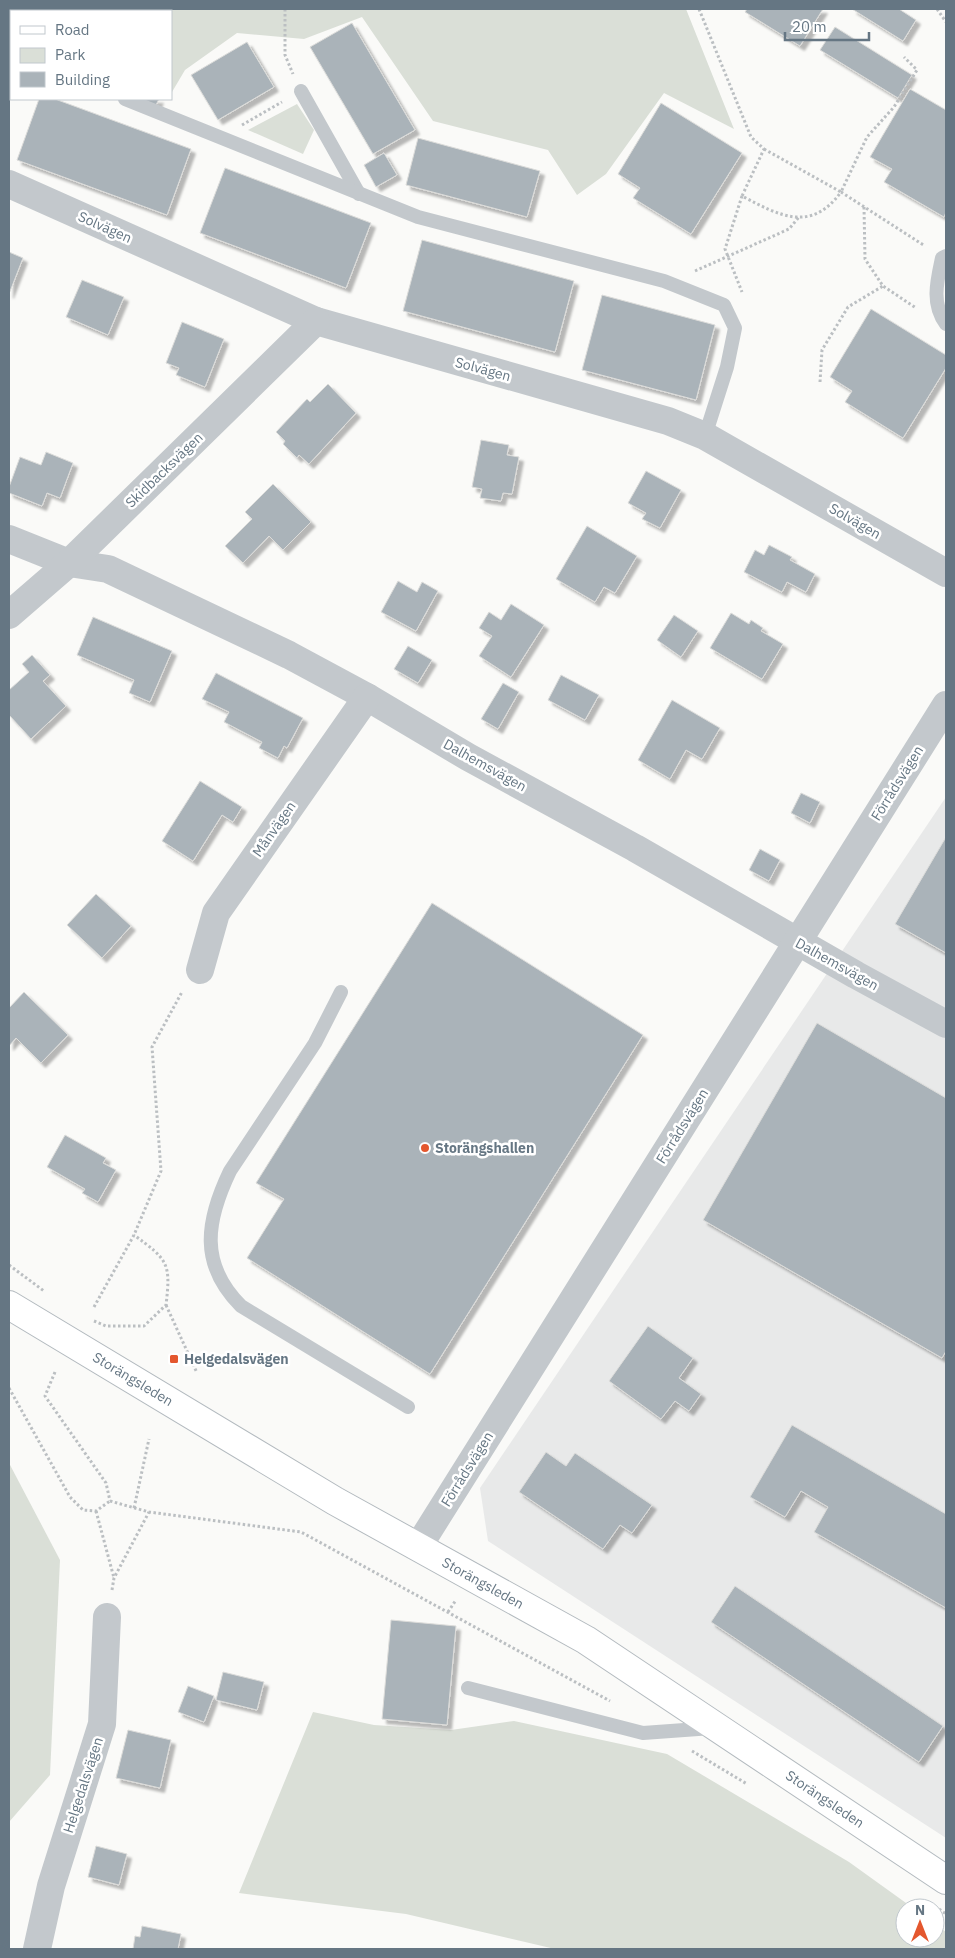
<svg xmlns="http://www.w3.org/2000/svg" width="955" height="1958" viewBox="0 0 955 1958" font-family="'IBM Plex Sans',sans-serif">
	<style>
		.built { fill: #e8e9e9 }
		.green { fill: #dadfd7 }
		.building { fill: #aab3b9; stroke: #dcdcda; filter: url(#shadow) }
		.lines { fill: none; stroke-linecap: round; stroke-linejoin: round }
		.secondary-casing { stroke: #b3babf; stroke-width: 30 }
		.path { stroke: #bbbfc2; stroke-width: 3; stroke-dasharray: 2.5 2.5; stroke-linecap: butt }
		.lane { stroke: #c3c8cc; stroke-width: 14 }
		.street { stroke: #c3c8cc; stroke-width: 28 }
		.secondary { stroke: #fff; stroke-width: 28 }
		.poi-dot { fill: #e4572e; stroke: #fff; stroke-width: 2 }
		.labels { text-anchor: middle; stroke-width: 5; stroke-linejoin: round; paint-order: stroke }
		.street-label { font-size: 14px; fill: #657683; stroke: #fff }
		.poi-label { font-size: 14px; font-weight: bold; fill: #657683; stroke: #fff; text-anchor: start }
	</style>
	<defs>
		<filter id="shadow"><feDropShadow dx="4.5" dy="4.5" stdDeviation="1" flood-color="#0004"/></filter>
	</defs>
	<rect width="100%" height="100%" fill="#fafaf8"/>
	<polygon class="built" points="946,797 946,1838 488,1541 480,1488"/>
	<g class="green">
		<polygon points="20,9 686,9 734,129 664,93 606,174 577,195 548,150 433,121 362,17 304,39 237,33 185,70 172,92 171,11 20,11"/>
		<polygon points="297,104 314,130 303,154 248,130"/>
		<polygon points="9,1463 60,1560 50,1775 9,1822"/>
		<polygon points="313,1712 374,1725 451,1730 514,1721 667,1754 849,1862 913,1908 905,1908 905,1938 935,1938 935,1924 946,1932 946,1949 555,1949 406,1914 239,1893"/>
	</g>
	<g class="building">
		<polygon points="747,9 823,9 800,46 745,12"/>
		<polygon points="852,9 899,9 916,20 903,41"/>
		<polygon points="352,23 415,130 373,154 310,47"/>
		<polygon points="835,27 912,75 898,98 820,50"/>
		<polygon points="247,42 274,87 218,120 191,75"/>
		<polygon points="910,89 946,110 946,212 944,217 884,182 892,169 870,157"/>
		<polygon points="39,99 55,99 191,149 167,215 17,160"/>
		<polygon points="139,99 159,99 156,105"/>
		<polygon points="661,103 742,153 691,234 633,198 640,188 618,174"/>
		<polygon points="418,138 540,171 527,217 406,185"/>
		<polygon points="384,153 397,175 376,187 364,165"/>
		<polygon points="225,168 371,223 346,288 200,233"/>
		<polygon points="422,240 574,281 555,352 403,311"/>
		<polygon points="9,252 23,258 9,294"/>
		<polygon points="82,280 124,297 108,335 66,317"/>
		<polygon points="602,295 715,325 696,400 582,370"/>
		<polygon points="871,309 946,355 946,368 903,438 845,402 852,391 830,377"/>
		<polygon points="182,322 224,339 205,387 176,375 179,368 166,363"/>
		<polygon points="328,384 356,413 309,464 299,455 297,458 283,444 285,441 276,432 307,399 310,402"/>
		<polygon points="481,440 509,445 507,455 519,457 512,494 503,493 501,501 480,498 482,489 472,487"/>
		<polygon points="46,452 73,463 60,498 47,493 42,506 9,493 9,487 20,457 41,465"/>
		<polygon points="646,471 681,490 660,528 642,519 646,513 628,503"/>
		<polygon points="273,484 311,522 283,550 269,536 243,563 225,546 252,519 245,512"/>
		<polygon points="587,526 637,556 615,593 604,587 595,602 556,579"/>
		<polygon points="769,545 792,557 790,560 815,574 806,592 787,582 782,592 744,572 755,550 764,555"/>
		<polygon points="398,581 417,592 422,582 438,591 416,631 381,612"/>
		<polygon points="511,604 544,625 511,677 479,656 492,636 479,628 489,612 501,620"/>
		<polygon points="731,613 749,624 751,620 763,628 761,631 783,644 762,679 710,648"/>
		<polygon points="674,615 698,631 681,657 657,640"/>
		<polygon points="93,617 172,651 150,702 129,693 134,680 77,655"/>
		<polygon points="408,646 432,660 418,683 394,669"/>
		<polygon points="32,655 50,675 43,681 66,706 31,739 9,715 9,690 29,672 22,664"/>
		<polygon points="216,673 303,718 287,748 284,746 278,758 259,748 262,742 224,722 229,712 202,699"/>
		<polygon points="561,675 599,695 585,720 548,700"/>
		<polygon points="503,683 519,692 498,729 481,719"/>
		<polygon points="672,700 720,728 702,759 686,750 670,779 638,760"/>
		<polygon points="200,781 242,807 233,822 222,815 193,861 162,841"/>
		<polygon points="801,793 820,802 810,823 791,813"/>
		<polygon points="946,837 946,953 895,924"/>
		<polygon points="760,849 780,860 769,881 749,870"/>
		<polygon points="96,894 131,926 102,958 67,925"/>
		<polygon points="432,903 643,1035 430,1374 247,1258 284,1199 256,1183"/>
		<polygon points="24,992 68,1035 41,1063 16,1038 9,1046 9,1008"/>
		<polygon points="817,1023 946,1098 946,1351 942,1358 703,1220"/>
		<polygon points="65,1135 106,1158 103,1163 116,1170 98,1202 82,1193 85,1189 47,1167"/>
		<polygon points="648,1326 693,1358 679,1378 701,1394 689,1411 675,1401 661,1419 609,1381"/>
		<polygon points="792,1425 946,1514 946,1608 814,1532 828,1507 801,1491 785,1517 750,1497"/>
		<polygon points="546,1452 566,1466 575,1453 652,1505 632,1533 620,1525 603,1549 519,1492"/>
		<polygon points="735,1586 943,1726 919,1762 711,1622"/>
		<polygon points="391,1620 456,1626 447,1725 382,1719"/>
		<polygon points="223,1672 264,1682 257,1710 216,1700"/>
		<polygon points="188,1686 214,1696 204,1722 178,1712"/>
		<polygon points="128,1730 171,1740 160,1788 116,1778"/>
		<polygon points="96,1846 127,1854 119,1885 88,1877"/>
		<polygon points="142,1926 181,1934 178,1949 133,1949 135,1936 140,1937"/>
	</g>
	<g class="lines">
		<defs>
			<polyline id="secondary" points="9,1305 335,1501 586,1640 946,1880"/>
		</defs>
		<use href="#secondary" class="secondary-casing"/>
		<g class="path">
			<polyline points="285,9 285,55 293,74"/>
			<path d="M699,9l52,128 13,12 -22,47c38,20 69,37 99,-4l84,54"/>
			<polyline points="937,9 946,22"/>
			<polyline points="242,125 282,102"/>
			<polyline points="764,149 841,192 867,137 894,107 917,70 904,57"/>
			<polyline points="742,196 725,249 742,292"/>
			<polyline points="864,207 865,259 883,286 916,308"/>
			<polyline points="695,271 789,229 799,217"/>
			<polyline points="820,382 822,350 848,307 883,286"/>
			<polyline points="9,1265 44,1291"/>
			<polyline points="166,1305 197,1373"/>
			<polyline points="94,1307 134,1235 161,1171 152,1047 182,992"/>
			<path d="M94,1321l12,5h38l22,-21c5,-42 2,-45 -32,-70"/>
			<polyline points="55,1372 45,1396 106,1483 110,1501"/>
			<polyline points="9,1388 70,1497 83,1510 96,1511 110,1501"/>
			<polyline points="110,1501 149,1512 301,1532 610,1701"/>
			<polyline points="134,1508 149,1439"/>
			<polyline points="96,1511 114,1578"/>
			<polyline points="112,1590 114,1578 149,1512"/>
			<polyline points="448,1612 456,1600"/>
			<polyline points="692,1751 747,1784"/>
			<polyline points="939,1909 946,1914"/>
		</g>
		<g class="lane">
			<polyline points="9,57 11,57"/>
			<polyline points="301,91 359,194"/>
			<polyline points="125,99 418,217 664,281 724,305 735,328 727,367 705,436"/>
			<path d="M946,256l-4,2c-5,23 -11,46 4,66"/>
			<path d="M341,992l-26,51 -85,128c-24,50 -31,93 11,135l167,101"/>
			<polyline points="468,1688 643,1733 712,1728"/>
		</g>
		<g class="street">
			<polyline points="9,184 316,321 668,421 705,436 946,573"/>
			<polyline points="9,539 69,563 108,569 289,655 367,697 468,757 635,848 856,975 946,1024"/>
			<polyline points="9,615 69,563 316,321"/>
			<polyline points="200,970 216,913 367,697"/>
			<polyline points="418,1547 946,705"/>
			<polyline points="37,1949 51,1886 102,1724 107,1617"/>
		</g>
		<use href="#secondary" class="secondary"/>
	</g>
	<g class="poi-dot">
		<circle cx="425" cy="1148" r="5"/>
		<rect x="169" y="1354" width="10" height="10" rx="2.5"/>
	</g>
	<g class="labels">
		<g class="street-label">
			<text transform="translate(105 227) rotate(24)" y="5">Solvägen</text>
			<text transform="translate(483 369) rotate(15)" y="5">Solvägen</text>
			<text transform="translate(164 470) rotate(-44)" y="5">Skidbacksvägen</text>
			<text transform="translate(855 521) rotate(30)" y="5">Solvägen</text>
			<text transform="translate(485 765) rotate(29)" y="5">Dalhemsvägen</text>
			<text transform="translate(897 783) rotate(-58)" y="5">Förrådsvägen</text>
			<text transform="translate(274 829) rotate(-55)" y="5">Månvägen</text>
			<text transform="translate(837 964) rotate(29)" y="5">Dalhemsvägen</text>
			<text transform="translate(682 1126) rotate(-58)" y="5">Förrådsvägen</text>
			<text transform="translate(133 1379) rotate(31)" y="5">Storängsleden</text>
			<text transform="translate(467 1469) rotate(-58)" y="5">Förrådsvägen</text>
			<text transform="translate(483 1583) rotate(29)" y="5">Storängsleden</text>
			<text transform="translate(83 1785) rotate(-72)" y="5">Helgedalsvägen</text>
			<text transform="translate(825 1799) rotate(34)" y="5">Storängsleden</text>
		</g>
		<g class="poi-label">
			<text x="435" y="1153">Storängshallen</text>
			<text x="184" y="1364">Helgedalsvägen</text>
		</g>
	</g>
	<rect width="955" height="1958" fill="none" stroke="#657683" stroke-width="20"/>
	<rect x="10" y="10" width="162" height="90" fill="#ffffff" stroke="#c1c8cd"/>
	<rect x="20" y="26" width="25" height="8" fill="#ffffff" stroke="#c1c8cd"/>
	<text x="55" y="35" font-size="15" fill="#657683">Road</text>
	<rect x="20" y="48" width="25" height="15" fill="#dadfd7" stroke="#c1c8cd"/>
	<text x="55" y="60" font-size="15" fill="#657683">Park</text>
	<rect x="20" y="72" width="25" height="15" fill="#aab3b9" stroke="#c1c8cd"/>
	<text x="55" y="85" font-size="15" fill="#657683">Building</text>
	<g transform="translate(920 1923)"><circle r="24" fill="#ffffff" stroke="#c1c8cd"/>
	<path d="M0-4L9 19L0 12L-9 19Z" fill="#e4572e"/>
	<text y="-8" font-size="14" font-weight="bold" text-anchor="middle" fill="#657683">N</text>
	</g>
	<path d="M785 32v8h84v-8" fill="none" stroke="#657683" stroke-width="2.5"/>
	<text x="792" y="32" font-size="15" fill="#657683" stroke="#ffffff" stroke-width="4" paint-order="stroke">20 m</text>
</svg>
